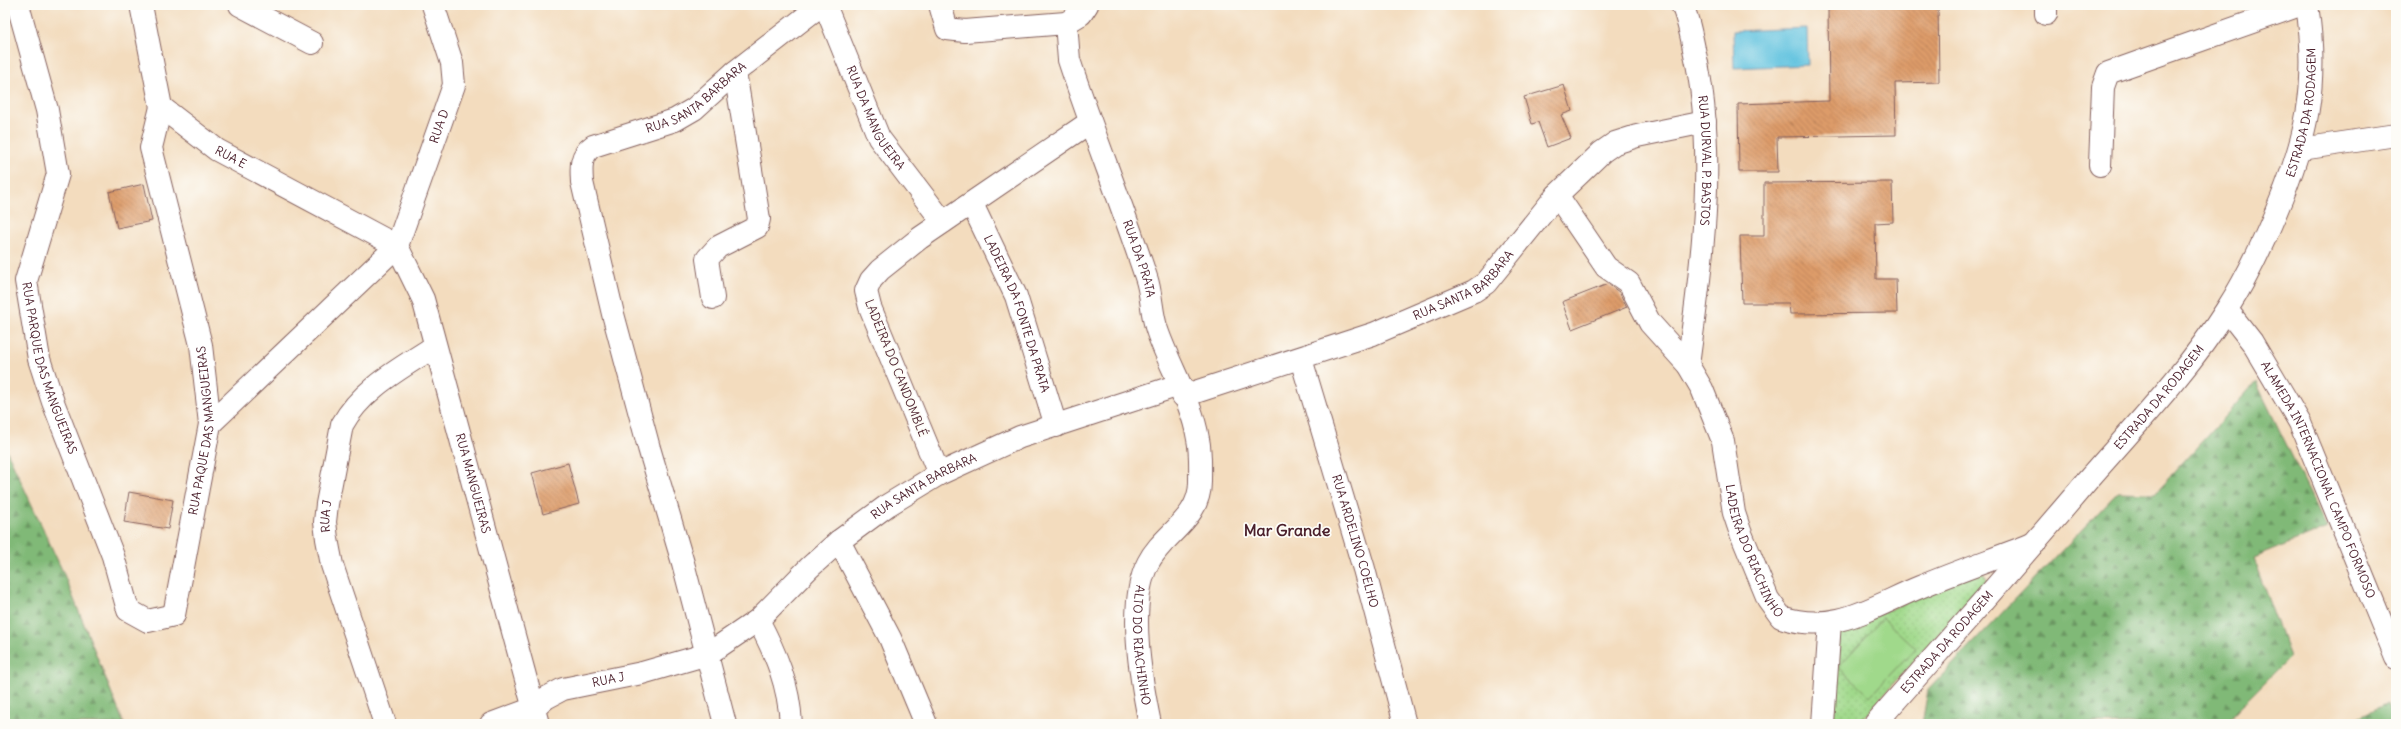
<svg xmlns="http://www.w3.org/2000/svg" width="2401" height="729" viewBox="0 0 2401 729" font-family="Delius,sans-serif">
	<style>
		.green { fill: url(#green-dots); stroke: #757c5b }
		.forest { fill: url(#forest-firs); stroke: #656c51 }
		.pitch { fill: #a0d98b; stroke: #757c5b }
		.water { fill: #61c2df; stroke: #567085 }
		.building { fill: url(#building-back-hatch) }
		.lines { fill: none; stroke-linecap: round; stroke-linejoin: round }
		.minor-casing { stroke: #85615e; stroke-width: 24 }
		.major-casing { stroke: #85615e; stroke-width: 24 }
		.minor { stroke: #fff; stroke-width: 22 }
		.major { stroke: #fff; stroke-width: 22 }
		.labels { text-anchor: middle; stroke-width: 3.5; stroke-linejoin: round; paint-order: stroke }
		.street-label { font-size: 12px; fill: #4a1f2b; stroke: #fdfcf7 }
		.district-label { font-size: 16px; font-weight: bold; fill: #4a1f2b; stroke: #fdfcf7 }
	</style>
	<defs>
		<pattern id="green-dots" width="8" height="8" patternUnits="userSpaceOnUse"><rect width="8" height="8" fill="#a0d98b"/><path d="M2 2h.1M6 6h.1" fill="none" stroke="#8bba78" stroke-width="1.8" stroke-linecap="round"/></pattern>
		<pattern id="forest-firs" width="22" height="20" patternUnits="userSpaceOnUse"><rect width="22" height="20" fill="#80b977"/><path d="M5 1l3.5 6h-7zM16 11l3.5 6h-7z" fill="#6b9662"/></pattern>
		<pattern id="building-back-hatch" width="6" height="6" patternUnits="userSpaceOnUse"><rect width="6" height="6" fill="#dd9b69"/><path d="M-1 5l2 2M0 0l6 6M5-1l2 2" fill="none" stroke="#b57e57"/></pattern>
	</defs>
	<rect width="100%" height="100%" fill="#fdfcf7"/>
	<filter id="ink" filterUnits="userSpaceOnUse"><feTurbulence type="fractalNoise" baseFrequency=".025" numOctaves="2"/><feDisplacementMap in="SourceGraphic" scale="8" xChannelSelector="R" yChannelSelector="G"/><feConvolveMatrix kernelMatrix="1 2 1 2 8 2 1 2 1" color-interpolation-filters="sRGB"/></filter>
	<filter id="wash" filterUnits="userSpaceOnUse"><feTurbulence type="fractalNoise" baseFrequency=".012" numOctaves="4" result="noise"/><feDisplacementMap in="SourceGraphic" scale="16" xChannelSelector="R" yChannelSelector="G"/><feGaussianBlur stdDeviation="0.9" result="paint"/><feColorMatrix in="noise" values="0 0 0 0 0 0 0 0 0 0 0 0 0 0 0 0 0 1.4 0 .05"/><feComposite in="paint" operator="in"/></filter>
	<g filter="url(#wash)">
		<rect width="100%" height="100%" fill="#f3dcbe"/>
		<polygon class="green" points="1981,570 1987,580 1857,724 1837,724 1834,719 1833,634"/>
		<g class="forest">
			<polygon points="2256,382 2327,528 2253,558 2290,657 2236,711 2226,724 1922,724 1928,690 2118,492 2155,493"/>
			<polygon points="5,447 63,572 124,724 5,724"/>
			<polygon points="2387,703 2394,724 2346,724"/>
		</g>
		<polygon class="pitch" points="1883,618 1915,648 1870,696 1838,667"/>
		<polygon class="water" points="1807,28 1808,65 1734,68 1733,31"/>
		<g id="blocks">
			<g class="building">
				<polygon points="1828,5 1938,5 1939,82 1895,83 1896,135 1777,137 1778,172 1739,172 1738,104 1829,101"/>
				<polygon points="1564,85 1572,111 1561,115 1571,138 1547,147 1538,122 1532,124 1524,97"/>
				<polygon points="1892,182 1893,222 1875,223 1876,279 1896,279 1897,313 1790,314 1789,303 1742,303 1740,236 1764,236 1764,183"/>
				<polygon points="144,184 152,221 117,228 109,192"/>
				<polygon points="1608,284 1619,292 1627,307 1572,329 1562,302"/>
				<polygon points="568,463 579,504 543,514 532,473"/>
				<polygon points="129,492 173,500 168,529 124,522"/>
			</g>
		</g>
	</g>
	<g filter="url(#ink)">
		<use href="#blocks" fill-opacity="0" stroke="#85615e" stroke-width="1"/>
		<g class="lines">
			<defs>
				<g id="minor">
					<path id="s1" d="M18,5l29,105 11,64 -32,107 13,78 14,43 60,154 15,54 20,11 26,-6 36,-191 -9,-79 -50,-197 10,-41"/>
					<path id="s2" d="M141,5l20,102 56,43 180,96"/>
					<polyline points="240,5 312,43"/>
					<path id="s3" d="M825,5l54,133 64,84"/>
					<polyline points="940,5 947,29 965,31 1066,23 1081,14 1087,5"/>
					<path id="s4" d="M1682,5c6,13 9,29 12,44 24,104 8,212 -6,316"/>
					<polyline points="2046,5 2046,14"/>
					<path id="s5" d="M1066,23l3,37c24,73 53,144 77,217 6,17 5,36 11,53 12,36 35,71 41,109 3,14 2,29 2,43 0,38 -37,51 -52,81 -21,41 -7,117 2,161"/>
					<polyline points="2301,149 2396,135"/>
					<polyline points="2100,165 2103,87 2108,73 2300,5"/>
					<path id="s6" d="M1557,195l49,72 23,16 21,40 38,42 14,24 21,52 11,72 6,18 28,68 13,18c54,18 92,-11 139,-30 38,-16 77,-29 115,-44"/>
					<path id="s7" d="M972,204l44,92 40,130"/>
					<path id="s8" d="M397,246l26,53 115,425"/>
					<polyline points="713,298 707,259 718,247 757,227 759,219 735,72"/>
					<path id="s9" d="M2227,310l25,32 48,81 96,235"/>
					<path id="s10" d="M1301,359l63,210 41,155"/>
					<path id="s11" d="M1183,396l190,-62 101,-43 12,-8 71,-88 45,-43 13,-9 22,-7 68,-14"/>
					<path id="s12" d="M210,424l187,-178 57,-161 -2,-22 -19,-58"/>
					<polyline points="939,474 870,307 866,291 871,280 880,270 920,238 1090,122"/>
					<polyline points="839,541 890,638 926,724"/>
					<path d="M758,620c18,34 31,65 33,104"/>
					<path id="s13" d="M385,724l-53,-159 -5,-26 -2,-17 2,-18 15,-79c20,-37 60,-57 93,-79"/>
					<path id="s14" d="M491,724l43,-16 12,-10 17,-9 79,-16 66,-19 50,-34 51,-52 30,-27 49,-36 51,-31 81,-37 159,-52"/>
					<path id="s15" d="M725,724l-42,-161 -34,-115 -36,-134 -31,-132c-1,-15 -2,-27 11,-36l82,-26 19,-11 41,-37 86,-67"/>
					<polyline points="1823,724 1830,622"/>
				</g>
				<g id="major">
					<path id="s16" d="M1875,724c71,-81 143,-161 212,-243 48,-55 101,-110 140,-172 20,-31 35,-63 49,-97 31,-73 43,-127 31,-207"/>
				</g>
			</defs>
			<use href="#minor" class="minor-casing"/>
			<use href="#major" class="major-casing"/>
			<use href="#minor" class="minor"/>
			<use href="#major" class="major"/>
		</g>
	</g>
	<g class="labels">
		<g class="street-label">
			<text dy="4" stroke="none"><textPath href="#s15" startOffset="716">RUA SANTA BARBARA</textPath></text>
			<text dy="4" stroke="none"><textPath href="#s16" startOffset="757">ESTRADA DA RODAGEM</textPath></text>
			<text dy="4" stroke="none"><textPath href="#s3" startOffset="124">RUA DA MANGUEIRA</textPath></text>
			<text dy="4" stroke="none"><textPath href="#s12" startOffset="385">RUA D</textPath></text>
			<text dy="4" stroke="none"><textPath href="#s2" startOffset="190">RUA E</textPath></text>
			<text dy="4" stroke="none"><textPath href="#s4" startOffset="158">RUA DURVAL P. BASTOS</textPath></text>
			<text dy="4" stroke="none"><textPath href="#s5" startOffset="248">RUA DA PRATA</textPath></text>
			<text dy="4" stroke="none"><textPath href="#s11" startOffset="304">RUA SANTA BARBARA</textPath></text>
			<text dy="4" stroke="none"><textPath href="#s7" startOffset="119">LADEIRA DA FONTE DA PRATA</textPath></text>
			<text dy="4" stroke="none"><textPath href="#s1" startOffset="376">RUA PARQUE DAS MANGUEIRAS</textPath></text>
			<text transform="translate(896 368) rotate(68)" y="4">LADEIRA DO CANDOMBLÉ</text>
			<text dy="4" stroke="none"><textPath href="#s16" startOffset="433">ESTRADA DA RODAGEM</textPath></text>
			<text dy="4" stroke="none"><textPath href="#s1" startOffset="868">RUA PAQUE DAS MANGUEIRAS</textPath></text>
			<text dy="4" stroke="none"><textPath href="#s9" startOffset="194">ALAMEDA INTERNACIONAL CAMPO FORMOSO</textPath></text>
			<text dy="4" stroke="none"><textPath href="#s8" startOffset="250">RUA MANGUEIRAS</textPath></text>
			<text dy="4" stroke="none"><textPath href="#s14" startOffset="505">RUA SANTA BARBARA</textPath></text>
			<text dy="4" stroke="none"><textPath href="#s13" startOffset="217">RUA J</textPath></text>
			<text dy="4" stroke="none"><textPath href="#s10" startOffset="190">RUA ARDELINO COELHO</textPath></text>
			<text dy="4" stroke="none"><textPath href="#s6" startOffset="416">LADEIRA DO RIACHINHO</textPath></text>
			<text dy="4" stroke="none"><textPath href="#s16" startOffset="109">ESTRADA DA RODAGEM</textPath></text>
			<text dy="4" stroke="none"><textPath href="#s5" startOffset="664">ALTO DO RIACHINHO</textPath></text>
			<text dy="4" stroke="none"><textPath href="#s14" startOffset="127">RUA J</textPath></text>
		</g>
		<g class="district-label">
			<text x="1287" y="536">Mar Grande</text>
		</g>
	</g>
	<rect width="2401" height="729" fill="none" stroke="#fdfcf7" stroke-width="20"/>
</svg>
